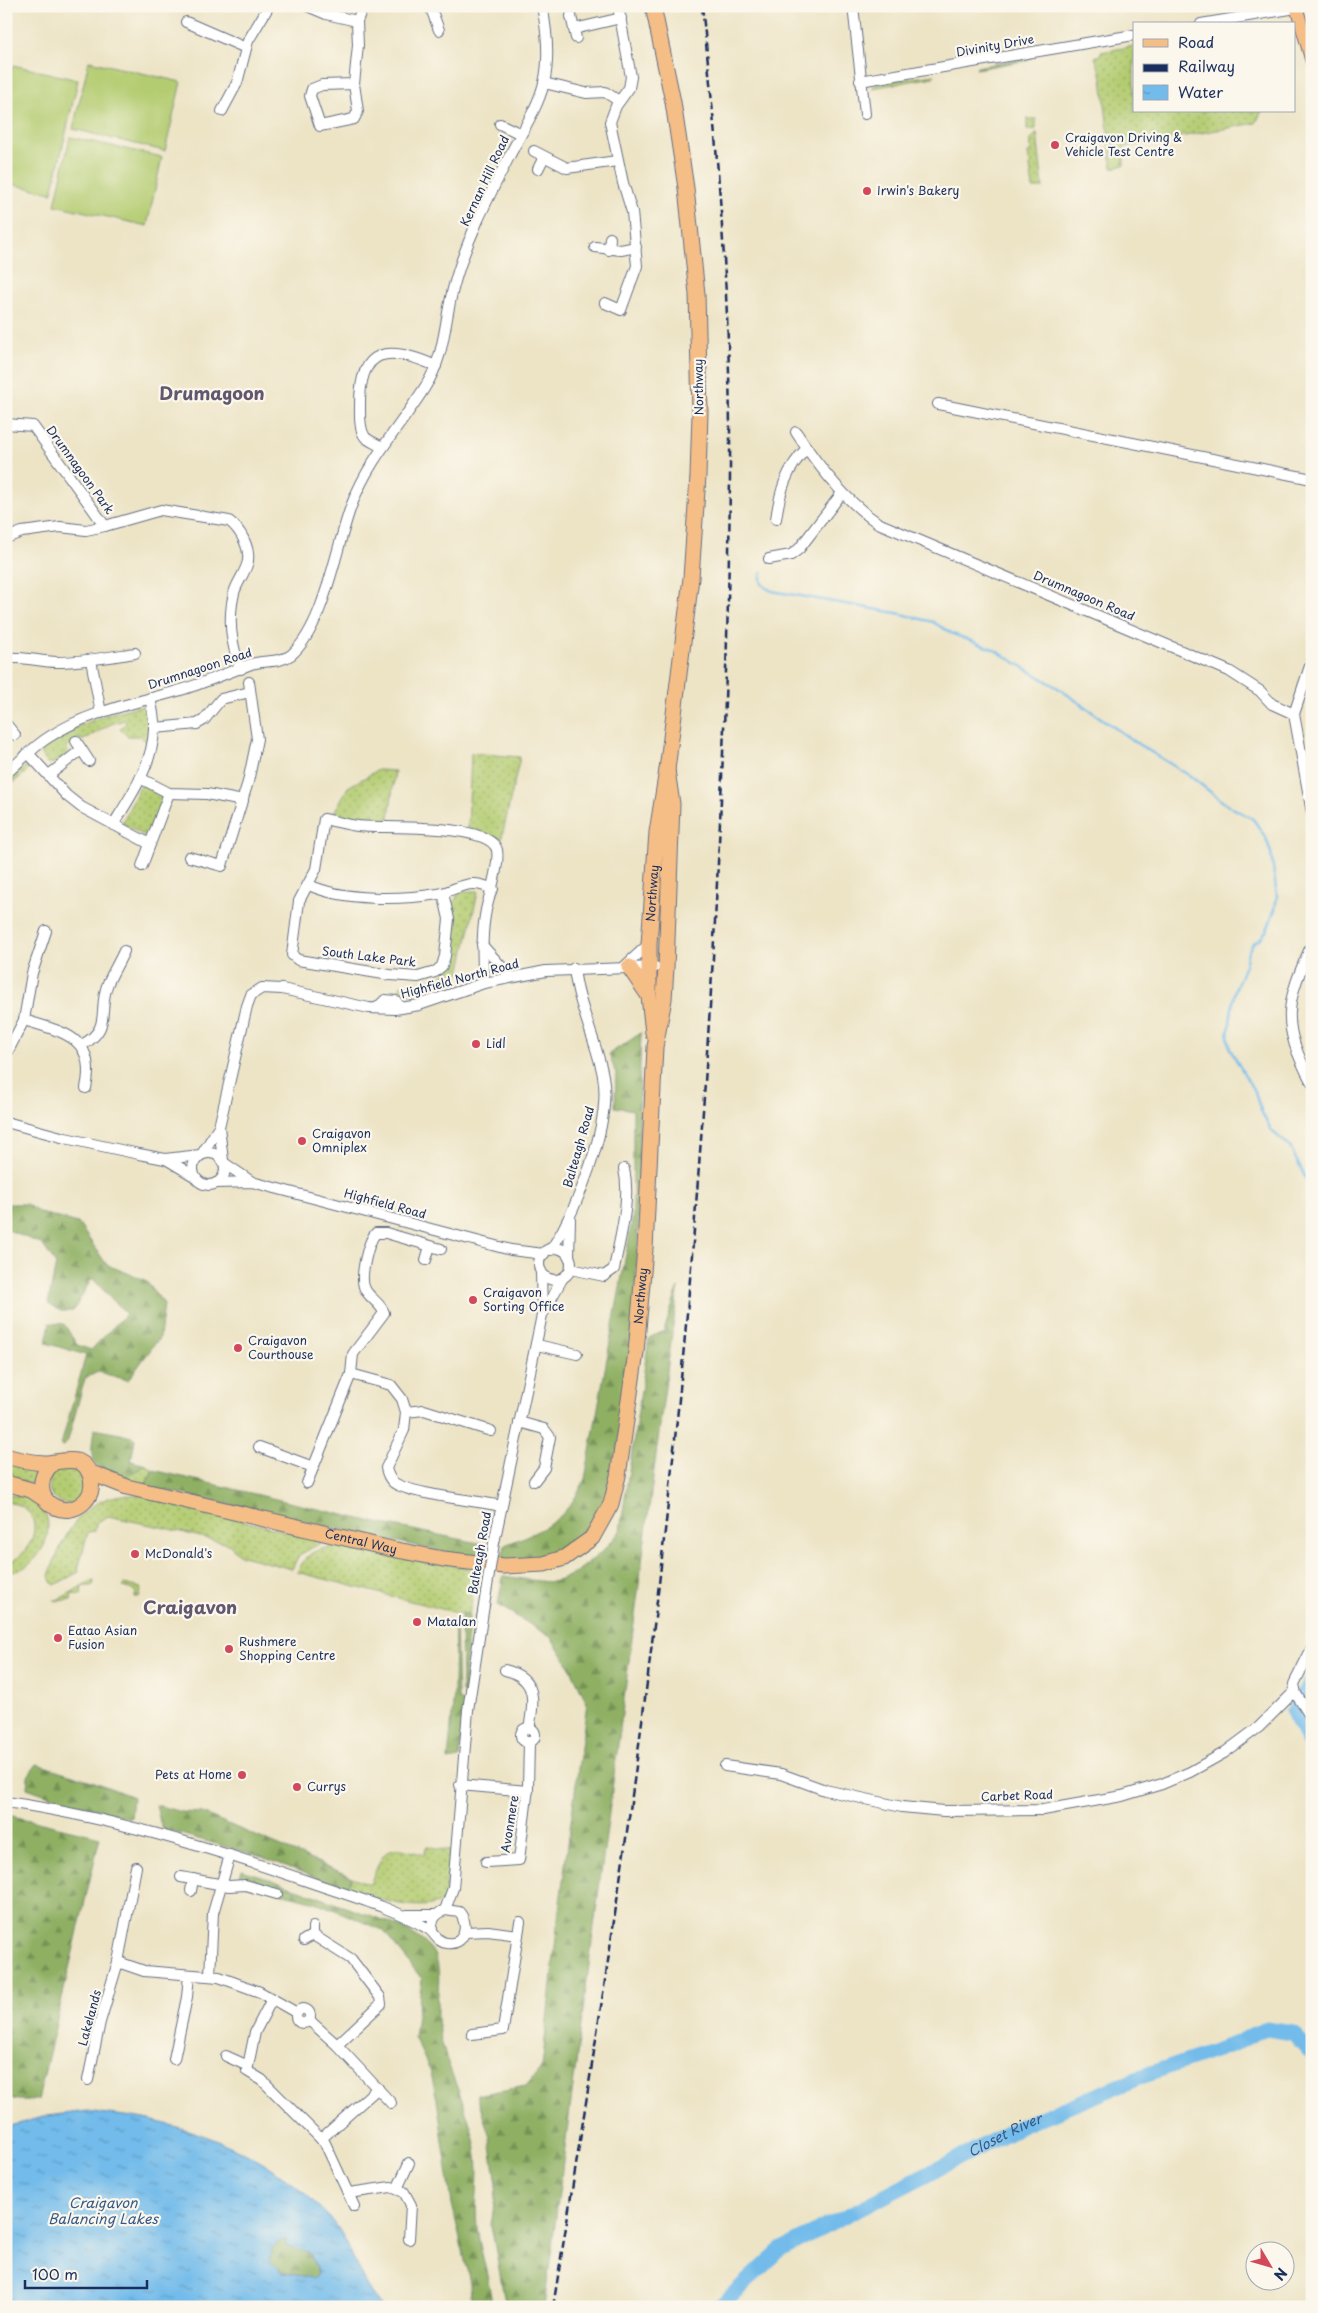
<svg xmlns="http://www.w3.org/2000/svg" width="1318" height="2313" viewBox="0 0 1318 2313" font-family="'Playpen Sans',sans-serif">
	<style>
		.grass { fill: url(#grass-dots); stroke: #687e68 }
		.forest { fill: url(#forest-firs); stroke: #557060 }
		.pitch { fill: #b4cc71; stroke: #687e68 }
		.water { fill: url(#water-ripples); stroke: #4675a4; fill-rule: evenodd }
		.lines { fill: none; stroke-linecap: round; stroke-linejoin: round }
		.stream { stroke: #72bbea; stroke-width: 2.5 }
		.river { stroke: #72bbea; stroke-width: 15 }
		.minor-casing { stroke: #646e82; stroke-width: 12 }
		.major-casing { stroke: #646e82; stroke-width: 14 }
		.highway-casing { stroke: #646e82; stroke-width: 17 }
		.minor { stroke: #fff; stroke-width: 10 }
		.major { stroke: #f6be87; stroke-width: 12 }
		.highway { stroke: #f6be87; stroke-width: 15 }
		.rail { stroke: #1b2f5e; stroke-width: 2.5; stroke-dasharray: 8 4; stroke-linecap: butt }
		.minor-bridge-casing { stroke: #646e82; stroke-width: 12; stroke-linecap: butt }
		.minor-bridge { stroke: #fff; stroke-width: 10 }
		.poi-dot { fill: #d1495b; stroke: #fbf7ec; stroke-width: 2 }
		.labels { text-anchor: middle; stroke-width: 4.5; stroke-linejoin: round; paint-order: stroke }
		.street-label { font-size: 12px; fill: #1b2f5e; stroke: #fbf7ec }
		.poi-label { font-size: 12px; fill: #1b2f5e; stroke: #fbf7ec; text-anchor: start }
		.water-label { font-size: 14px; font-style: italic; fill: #355988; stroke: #fbf7ec }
		.district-label { font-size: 18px; font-weight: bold; fill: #615870; stroke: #fbf7ec }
	</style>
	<defs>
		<pattern id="grass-dots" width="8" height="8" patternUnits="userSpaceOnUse" patternTransform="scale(1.25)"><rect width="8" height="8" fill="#b4cc71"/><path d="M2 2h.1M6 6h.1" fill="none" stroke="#92a660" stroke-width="1.8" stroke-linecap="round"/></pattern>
		<pattern id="forest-firs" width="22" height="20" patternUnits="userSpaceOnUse" patternTransform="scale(1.25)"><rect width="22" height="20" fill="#8fb063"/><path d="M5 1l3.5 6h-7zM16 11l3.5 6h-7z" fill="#749055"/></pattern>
		<pattern id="water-ripples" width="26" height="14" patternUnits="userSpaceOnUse" patternTransform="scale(1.25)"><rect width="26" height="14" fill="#72bbea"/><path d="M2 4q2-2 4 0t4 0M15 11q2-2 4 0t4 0" fill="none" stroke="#5d98c1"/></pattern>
	</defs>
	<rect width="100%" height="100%" fill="#fbf7ec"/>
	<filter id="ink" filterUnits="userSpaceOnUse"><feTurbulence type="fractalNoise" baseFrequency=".02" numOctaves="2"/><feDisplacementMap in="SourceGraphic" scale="10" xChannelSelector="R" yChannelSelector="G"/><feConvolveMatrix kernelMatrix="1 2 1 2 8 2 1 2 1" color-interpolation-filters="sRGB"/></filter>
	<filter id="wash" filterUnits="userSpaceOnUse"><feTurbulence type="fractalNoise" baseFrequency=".0096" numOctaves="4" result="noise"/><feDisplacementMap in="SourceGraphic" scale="20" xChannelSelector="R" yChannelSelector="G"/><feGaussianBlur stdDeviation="1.12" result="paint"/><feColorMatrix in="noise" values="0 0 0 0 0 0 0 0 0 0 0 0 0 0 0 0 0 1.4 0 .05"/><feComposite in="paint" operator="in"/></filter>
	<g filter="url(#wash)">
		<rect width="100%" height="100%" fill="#ede4c6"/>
		<g class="grass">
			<polygon points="1134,46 1134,111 1262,111 1256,123 1124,147 1124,165 1112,168 1102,77 1095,57 1100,55 1101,52"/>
			<polygon points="935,75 933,77 872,88 879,82"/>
			<polygon points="1027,119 1036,119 1036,129 1027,130"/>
			<polygon points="1037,133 1043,188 1033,188 1028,153 1031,151 1030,141"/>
			<path d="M142,706l3,1 4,25 -1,11 -8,-7h-12l-8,-7 6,-6 -1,-3 -14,4 -29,17 -1,-3 -14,8 1,7 -13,10h-8l-6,-9 1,-6c30,-21 64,-36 100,-42z"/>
			<polygon points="471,753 520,757 501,841 496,842 483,832 468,829"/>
			<polygon points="28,764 32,767 6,789 6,783"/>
			<polygon points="378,770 395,771 388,825 332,816 348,787"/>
			<polygon points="145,785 165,794 151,833 146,837 122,823 140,786"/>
			<polygon points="465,891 478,891 460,973 417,993 396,995 401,985 434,981 448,971 455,928 453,905 458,894"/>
			<polygon points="6,1461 42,1468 37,1485 6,1477"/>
			<polygon points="146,1465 153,1470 145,1486 121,1480"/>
			<circle cx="68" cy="1485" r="19"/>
			<path d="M22,1493c45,15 26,77 -16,80v-9c22,-7 42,-42 15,-58 -4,-2 -10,-3 -15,-4v-8l11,2z"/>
			<path d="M121,1495h18l186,46 -26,14 -7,14 -53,-14 -10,-11 -64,-16 -57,-12 -12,7 -1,8 -7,1 -10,37 1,3 -24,13 -4,-3 -2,-7c14,-37 29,-73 72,-80z"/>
			<path d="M347,1544l131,26 -9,44h-8l-164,-42c15,-28 24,-21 50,-28z"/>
			<path d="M91,1581h3l-1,5h-11l-1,9 -9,-1 -1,6 -17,1c14,-5 24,-14 37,-20z"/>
			<polygon points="124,1584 141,1588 140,1597 135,1597 136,1591 123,1587"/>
			<path d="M427,1846l23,5 -5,48c-21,17 -75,-2 -98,-10l5,-12 18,7c15,-36 15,-42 54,-29z"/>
		</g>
		<g class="forest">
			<polygon points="1025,58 1029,60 976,69 977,67"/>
			<path d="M641,1033c-3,67 -1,134 -3,201 -2,63 -7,127 -17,189 -3,25 -7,67 -18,89 -14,31 -69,52 -101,49l3,-16c42,-17 60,-23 80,-66l48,-263v-106l-18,-3 1,-33 -7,-20z"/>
			<polygon points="6,1204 26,1204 40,1213 78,1223 107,1265 145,1280 164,1304 160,1337 128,1380 98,1372 85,1378 68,1440 64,1446 61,1445 86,1355 46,1343 50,1323 64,1324 77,1345 91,1350 126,1314 92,1278 73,1311 61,1311 48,1304 56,1264 42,1244 6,1229"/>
			<path d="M678,1288l-134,1019h-38l-15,-82 6,-40 -7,-47 -13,-43 49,-9 16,-19 17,-157 28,-207 -18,-38 -18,-28 -53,-32 5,-29c10,1 46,8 54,5 21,-6 50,-32 63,-50l29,-193 15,-7z"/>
			<path d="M94,1429l36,7 5,3 -4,22 15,4 -25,15c-30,-15 -32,-16 -27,-51z"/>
			<polygon points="153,1470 373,1522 484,1544 480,1560 145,1486"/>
			<polygon points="461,1614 469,1614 464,1696 462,1691"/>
			<polygon points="456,1620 458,1699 465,1705 459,1758 448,1760 454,1694 455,1621"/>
			<polygon points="37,1764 92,1781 133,1797 131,1818 55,1798 27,1788 28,1776"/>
			<polygon points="156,1805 181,1812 202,1813 352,1877 347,1889 262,1857 163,1829 160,1822"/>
			<polygon points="8,1815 100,1837 38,2100 18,2100 6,2097 6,1823"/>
			<path d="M242,1870c35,11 69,24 103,37 26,9 67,20 85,41 17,21 3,54 8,78 7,42 31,80 38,123 5,26 -2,53 1,79 4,27 13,52 15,79h-20l-2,-24 -18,-79 -15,-105 -7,-29 -16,-33 8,-58 -39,-49 -67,-28 -32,-8 -45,-15z"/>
			<polygon points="281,2240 287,2240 286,2244 309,2252 317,2267 317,2274 313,2279 283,2273 268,2261 271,2250"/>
		</g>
		<g class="pitch">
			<polygon points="89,61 181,82 165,151 73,129"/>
			<polygon points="13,65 78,80 52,193 6,183 6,93"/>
			<polygon points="70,137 162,157 147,226 55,205"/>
		</g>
		<path class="water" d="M88,2111c19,4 38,4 56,8 65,13 130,41 176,89 5,6 12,11 16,17 18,26 23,59 47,82h-377v-180l40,-11zM281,2240h6l-1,5 23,7 8,15v7l-3,4 -31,-5 -14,-12 2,-11z"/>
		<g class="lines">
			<path class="stream" d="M762,572c-3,11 0,14 10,19l130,23 31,8 20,12 40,15 65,39 80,56 52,32 37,29 26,14 13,19 5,15 6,43 -2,13 -8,21 -7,9 -7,4 -5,9 -3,13 -11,28 -6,44 2,12 25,44 7,20 10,18 18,16 18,36 4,18"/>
			<g class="river">
				<polyline points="1312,1681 1293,1712 1312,1749"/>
				<path id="s1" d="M719,2307l61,-57 243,-125 128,-52 89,-31 15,-9 11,-4 27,4 19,21"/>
			</g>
		</g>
	</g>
	<g filter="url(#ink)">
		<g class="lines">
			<defs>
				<g id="minor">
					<polyline points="307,6 326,14 357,21 363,6"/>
					<polyline points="430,6 439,30"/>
					<polyline points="853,6 865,114"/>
					<polyline points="571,16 576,38"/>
					<polyline points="186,22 246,48"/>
					<polyline points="1201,24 1296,8"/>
					<polyline points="574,29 621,18"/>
					<polyline points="860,81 1134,35"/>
					<polyline points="544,83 586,93 605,92 619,101"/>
					<polyline points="354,84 322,85 312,89 310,96 320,126 354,119 358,111 354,84 358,45 357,21"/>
					<polyline points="222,111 237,83 248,41 269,6"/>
					<polyline points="500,124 521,134"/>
					<polyline points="534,151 567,168 617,161"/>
					<polyline points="538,169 544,157"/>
					<polyline points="595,247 621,250 636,247"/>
					<polyline points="609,250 610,238"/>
					<polyline points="605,303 621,310 637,266 632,212 623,183 610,122 616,106 629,88 631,77 618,6"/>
					<polyline points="938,404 1312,479"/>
					<polyline points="6,424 33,426 105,526 86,530 60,527 22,532 6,538"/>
					<path d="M796,432c22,34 48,68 82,91l351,148 31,20 12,13 22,10"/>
					<path d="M382,447c-5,-3 -13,-6 -17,-10 -6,-8 -5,-22 -5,-31 -1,-60 29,-61 76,-40"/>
					<path d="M776,519c4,-28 10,-50 31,-71"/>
					<path d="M105,526l56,-16 68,11c11,8 21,26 19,40 -2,11 -11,21 -14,32 -6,25 -3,52 7,76"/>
					<polyline points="769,559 791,555 799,549 842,493"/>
					<path d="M6,658c17,-2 34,4 51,4 26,0 52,-5 78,-9"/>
					<polyline points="91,660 101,713"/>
					<polyline points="1312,660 1294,714 1312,813"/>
					<polyline points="6,724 15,735"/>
					<polyline points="155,728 197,724 204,720 221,699 250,692"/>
					<polyline points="76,741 89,761"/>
					<polyline points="28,753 67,796 81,807 150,844"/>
					<path d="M6,774c14,-13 27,-27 43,-37 41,-27 89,-34 135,-48 23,-7 45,-17 67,-25 13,-4 29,-1 40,-9 34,-29 45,-110 61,-151 17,-45 48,-77 73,-117 20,-30 19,-64 28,-98 12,-47 36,-93 58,-136 12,-23 27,-46 33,-70 6,-25 3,-52 -2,-77"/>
					<polyline points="49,775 81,750"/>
					<polyline points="140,778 169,793 207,794 243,801"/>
					<path d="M113,825c18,-29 40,-61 41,-96 1,-10 -2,-21 -4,-31"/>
					<polyline points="189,857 222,866 223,862 248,782 257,739 249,682"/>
					<polyline points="142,866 169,793"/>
					<path d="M309,885c35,16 91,15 129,9 12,-2 24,-11 37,-10 6,0 12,3 18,5"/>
					<path d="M443,893l6,26 -4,37 -3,10 -7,6 -17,5 -28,-2 -92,-15 -6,-5 7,-54 17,-32 8,-50c11,2 23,6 34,7 24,3 132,-4 139,24 3,15 -8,46 -11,60 -5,25 -4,49 -2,73"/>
					<path d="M1312,944c-27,60 -32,79 0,139"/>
					<polyline points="482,945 511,977"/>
					<polyline points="624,967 649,944"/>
					<polyline points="377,1008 385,1000 396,1001 401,1008"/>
					<path d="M24,1020c39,12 73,17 62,68"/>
					<path d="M82,1045c31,-17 15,-35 26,-62 5,-11 11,-21 16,-32"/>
					<polyline points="6,1055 24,1020 32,973 46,931"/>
					<polyline points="6,1122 65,1138 139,1154 165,1159 200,1155"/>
					<polyline points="219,1127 223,1160"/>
					<circle cx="209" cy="1169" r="16"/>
					<polyline points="202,1154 219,1127 247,1006 251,995 262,988 282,989 369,1008 395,1009 419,1005 484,983 546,971 655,967"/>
					<polyline points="166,1159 194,1176"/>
					<polyline points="224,1163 252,1182"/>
					<polyline points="216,1183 252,1182 511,1250 544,1254"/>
					<circle cx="555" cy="1264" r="16"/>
					<path d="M551,1250c26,-41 61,-126 52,-174 -7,-37 -25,-70 -29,-108"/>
					<polyline points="569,1257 570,1219"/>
					<polyline points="426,1260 430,1246"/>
					<path d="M571,1269l33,7 10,-7c6,-32 17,-69 10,-100"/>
					<polyline points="544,1312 562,1279"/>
					<polyline points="537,1345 577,1354"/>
					<path d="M351,1374l2,-20 31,-41c-3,-10 -15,-15 -19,-24 -6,-11 3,-48 11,-56h10l55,16"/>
					<polyline points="406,1412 424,1410 491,1431"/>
					<polyline points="519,1422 544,1429 550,1437 544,1468 534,1481"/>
					<polyline points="259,1447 313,1467"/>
					<path d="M307,1483l44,-109 40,11 11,14 4,13 -2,18 -18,38c1,5 3,10 7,14 15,12 86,19 109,24"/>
					<polyline points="494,1543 542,1315 541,1271"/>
					<polyline points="1312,1648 1294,1684 1296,1694 1312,1719"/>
					<path d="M505,1670c33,8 29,32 24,59"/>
					<circle cx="528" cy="1735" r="7"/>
					<polyline points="725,1766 781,1774 825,1790 902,1807 944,1811 1043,1810 1122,1796 1162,1784 1190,1772 1224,1753 1259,1727 1295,1691"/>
					<polyline points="460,1785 528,1791"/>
					<path d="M6,1802c104,15 206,46 304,80 40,14 81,25 117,46 8,4 9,14 20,15 18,3 23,-19 12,-31l-14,-2c-10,4 -14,10 -13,21"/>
					<polyline points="486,1862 519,1860 528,1788 529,1742"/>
					<polyline points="181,1877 229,1886 245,1885 277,1894"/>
					<polyline points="191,1891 193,1879"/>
					<polyline points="445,1910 453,1888 468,1710 482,1618"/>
					<polyline points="407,1915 436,1915"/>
					<polyline points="465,1932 488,1931 518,1935"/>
					<polyline points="313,1935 351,1959 380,1997 381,2004 337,2045"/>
					<polyline points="304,1940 313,1935 313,1927"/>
					<polyline points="118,1962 144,1971 219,1977 260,1992 297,2013"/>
					<polyline points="210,1976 213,1913 230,1855"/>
					<polyline points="272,1999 255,2032 247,2071 262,2080 325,2143 354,2206"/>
					<circle cx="303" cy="2016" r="7"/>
					<polyline points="309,2020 337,2045 391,2103"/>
					<polyline points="472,2034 503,2030 520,1922"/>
					<polyline points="226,2056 248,2066"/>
					<polyline points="174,2059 187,1997 189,1975"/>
					<polyline points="88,2080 100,2022 118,1962 136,1867"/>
					<polyline points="321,2139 378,2088"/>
					<polyline points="397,2189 409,2163"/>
					<polyline points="349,2193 391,2187 404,2192 411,2205 409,2239"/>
				</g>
				<polyline id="major" points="1296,6 1312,62"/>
				<g id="highway">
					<polyline points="629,967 649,996"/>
					<path id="s2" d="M653,1033l-4,-37v-52l8,-112 10,-62 24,-192 7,-102 2,-63 -3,-119 -11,-106 -13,-86 -20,-96"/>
					<path d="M6,1456c13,4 25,6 38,7 18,0 40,-12 47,15 5,21 -17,38 -36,29 -19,-9 -16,-32 -2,-44"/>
					<path id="s3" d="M89,1472l38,15 265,62 51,10 61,7 40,-2 20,-6 28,-20 19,-34 7,-28 18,-124 9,-103 10,-202 9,-48 2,-31 6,-164 -5,-34"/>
					<polyline points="6,1483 31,1490 46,1500"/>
				</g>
			</defs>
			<use href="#minor" class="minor-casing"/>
			<use href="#major" class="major-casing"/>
			<use href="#highway" class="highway-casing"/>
			<use href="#minor" class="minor"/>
			<use href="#major" class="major"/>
			<use href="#highway" class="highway"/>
			<path class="rail" d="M553,2307c41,-252 82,-505 110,-759 23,-196 38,-393 50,-590 9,-163 16,-325 17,-488 1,-154 -11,-310 -28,-464"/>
			<defs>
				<polyline id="minor-bridge" points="482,1618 494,1543"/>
			</defs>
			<use href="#minor-bridge" class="minor-bridge-casing"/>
			<use href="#minor-bridge" class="minor-bridge"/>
		</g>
	</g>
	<g class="poi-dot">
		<circle cx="1055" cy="145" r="5"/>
		<circle cx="867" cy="191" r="5"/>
		<circle cx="476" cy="1044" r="5"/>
		<circle cx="302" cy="1141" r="5"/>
		<circle cx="473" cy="1300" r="5"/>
		<circle cx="238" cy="1348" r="5"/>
		<circle cx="135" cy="1554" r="5"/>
		<circle cx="417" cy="1622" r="5"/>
		<circle cx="58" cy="1638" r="5"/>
		<circle cx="229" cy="1649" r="5"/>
		<circle cx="242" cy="1775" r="5"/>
		<circle cx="297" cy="1787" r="5"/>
	</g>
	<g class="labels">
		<g class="street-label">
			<text transform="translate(995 46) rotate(-10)" y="4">Divinity Drive</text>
			<text transform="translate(485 181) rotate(-65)" y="4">Kernan Hill Road</text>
			<text transform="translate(699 387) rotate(-91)" y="4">Northway</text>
			<text transform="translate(80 470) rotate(54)" y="4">Drumnagoon Park</text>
			<text transform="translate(1084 596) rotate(23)" y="4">Drumnagoon Road</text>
			<text transform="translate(200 669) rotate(-18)" y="4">Drumnagoon Road</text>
			<text dy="4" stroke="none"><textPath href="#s2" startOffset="140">Northway</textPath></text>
			<text transform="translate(369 957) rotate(7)" y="4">South Lake Park</text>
			<text transform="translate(460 979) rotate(-15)" y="4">Highfield North Road</text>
			<text transform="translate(579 1147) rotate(-74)" y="4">Balteagh Road</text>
			<text transform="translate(385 1204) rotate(15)" y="4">Highfield Road</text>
			<text dy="4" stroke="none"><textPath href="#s3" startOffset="771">Northway</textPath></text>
			<text dy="4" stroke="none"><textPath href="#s3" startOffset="281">Central Way</textPath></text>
			<text transform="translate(480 1553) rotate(-80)" y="4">Balteagh Road</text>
			<text transform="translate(1017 1796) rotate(-2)" y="4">Carbet Road</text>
			<text transform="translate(510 1824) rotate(-81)" y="4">Avonmere</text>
			<text transform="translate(90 2018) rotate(-75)" y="4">Lakelands</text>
		</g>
		<g class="poi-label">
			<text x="1065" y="142">Craigavon Driving &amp;<tspan x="1065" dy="14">Vehicle Test Centre</tspan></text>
			<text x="877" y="195">Irwin's Bakery</text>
			<text x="486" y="1048">Lidl</text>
			<text x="312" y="1138">Craigavon<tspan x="312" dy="14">Omniplex</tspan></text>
			<text x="483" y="1297">Craigavon<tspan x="483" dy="14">Sorting Office</tspan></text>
			<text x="248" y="1345">Craigavon<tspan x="248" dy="14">Courthouse</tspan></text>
			<text x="145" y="1558">McDonald's</text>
			<text x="427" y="1626">Matalan</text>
			<text x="68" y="1635">Eatao Asian<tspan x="68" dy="14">Fusion</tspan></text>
			<text x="239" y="1646">Rushmere<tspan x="239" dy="14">Shopping Centre</tspan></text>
			<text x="232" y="1779" text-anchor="end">Pets at Home</text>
			<text x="307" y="1791">Currys</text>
		</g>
		<g class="water-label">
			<text dy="5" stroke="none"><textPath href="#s1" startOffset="336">Closet River</textPath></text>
			<text x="103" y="2208">Craigavon<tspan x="103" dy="16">Balancing Lakes</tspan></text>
		</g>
		<g class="district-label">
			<text x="212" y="400">Drumagoon</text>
			<text x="190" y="1614">Craigavon</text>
		</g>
	</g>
	<rect width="1318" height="2313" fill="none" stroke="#fbf7ec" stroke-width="25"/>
	<rect x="1133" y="22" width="162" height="90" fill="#fbf7ec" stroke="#a1a7b3"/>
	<rect x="1143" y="39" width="25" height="8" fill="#f6be87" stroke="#a1a7b3"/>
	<text x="1178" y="48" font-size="15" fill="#1b2f5e">Road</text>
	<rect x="1143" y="64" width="25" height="8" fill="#1b2f5e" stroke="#a1a7b3"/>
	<text x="1178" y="72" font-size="15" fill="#1b2f5e">Railway</text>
	<rect x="1143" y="85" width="25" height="15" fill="url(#water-ripples)" stroke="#a1a7b3"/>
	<text x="1178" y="98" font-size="15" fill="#1b2f5e">Water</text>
	<g transform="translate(1270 2266) rotate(128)"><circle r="24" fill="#fbf7ec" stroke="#a1a7b3"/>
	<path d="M0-4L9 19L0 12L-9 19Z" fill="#d1495b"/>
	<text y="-8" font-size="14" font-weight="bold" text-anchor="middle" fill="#1b2f5e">N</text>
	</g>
	<path d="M25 2280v8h122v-8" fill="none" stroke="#1b2f5e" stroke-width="2.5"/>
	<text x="32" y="2280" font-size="15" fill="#1b2f5e" stroke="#fbf7ec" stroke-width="4" paint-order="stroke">100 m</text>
</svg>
